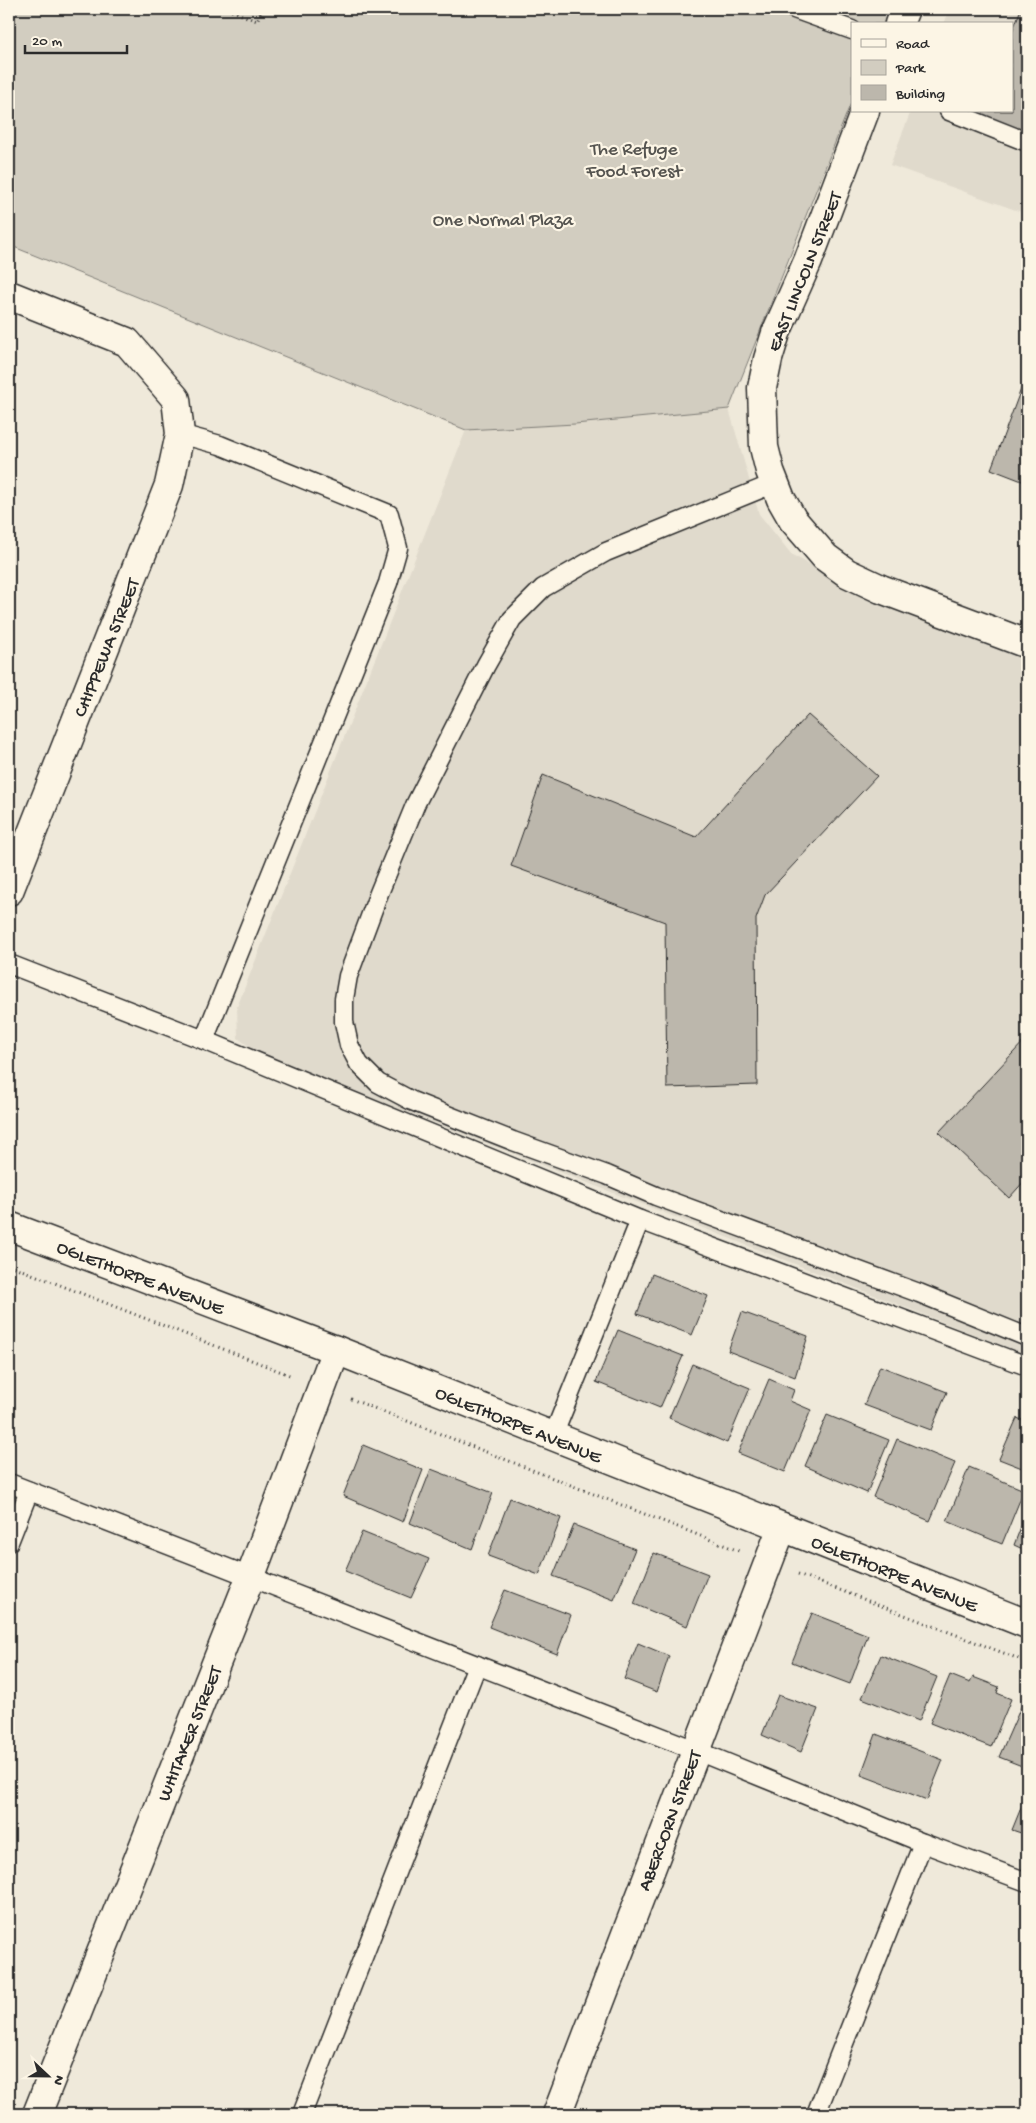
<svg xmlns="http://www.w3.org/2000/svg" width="1036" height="2123" viewBox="0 0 1036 2123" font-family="'Gochi Hand',sans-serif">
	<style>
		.built { fill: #e0dacc }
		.green { fill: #d2cdc0; stroke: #7e7c76 }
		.building { fill: #bcb7ac; stroke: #2b2b2b }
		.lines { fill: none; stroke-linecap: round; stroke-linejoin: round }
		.service-casing { stroke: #2b2b2b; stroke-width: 21 }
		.minor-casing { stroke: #2b2b2b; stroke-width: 31 }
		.path { stroke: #2b2b2b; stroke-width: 3; stroke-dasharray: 1 4; stroke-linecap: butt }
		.service { stroke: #fcf5e5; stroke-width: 18 }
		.minor { stroke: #fcf5e5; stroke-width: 28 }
		.labels { text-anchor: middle; stroke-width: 4.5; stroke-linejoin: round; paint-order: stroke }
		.park-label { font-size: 19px; fill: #555450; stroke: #fcf5e5 }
		.street-label { font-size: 19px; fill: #2b2b2b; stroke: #fcf5e5 }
	</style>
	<rect width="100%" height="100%" fill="#efe9da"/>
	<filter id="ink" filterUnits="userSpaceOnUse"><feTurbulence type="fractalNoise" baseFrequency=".02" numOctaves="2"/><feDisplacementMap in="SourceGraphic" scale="10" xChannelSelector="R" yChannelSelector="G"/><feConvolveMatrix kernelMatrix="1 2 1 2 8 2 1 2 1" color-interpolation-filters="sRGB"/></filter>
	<g filter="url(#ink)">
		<g class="built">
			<polygon points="950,9 1027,9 1027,214 890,165 911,111 1012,111 1012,24 944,24"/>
			<polygon points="729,409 759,514 792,555 844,582 1027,661 1027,1355 259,1054 238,1038 237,1007 466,430 564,424"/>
		</g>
		<polygon class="green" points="9,9 889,9 883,24 852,24 852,100 729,409 575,424 466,430 9,245"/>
		<g class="building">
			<polygon points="1021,9 1027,9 1027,132 979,113 980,111 1012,111 1012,32"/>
			<polygon points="1027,373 1027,483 991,469"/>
			<polygon points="808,715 877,776 765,895 756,919 757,1085 667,1088 665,922 511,866 543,775 696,837"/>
			<polygon points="1027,1038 1027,1178 1009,1198 939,1132"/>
			<polygon points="652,1274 708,1296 692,1335 637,1314"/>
			<polygon points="742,1312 808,1336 795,1377 728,1351"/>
			<polygon points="618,1330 683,1356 660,1408 596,1382"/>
			<polygon points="692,1364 750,1388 727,1443 669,1418"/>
			<polygon points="880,1366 947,1392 931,1430 864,1405"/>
			<polygon points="769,1379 794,1390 790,1401 811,1410 785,1472 738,1453"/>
			<polygon points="827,1415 889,1440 867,1493 805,1466"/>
			<polygon points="1017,1418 1027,1422 1027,1470 999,1459"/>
			<polygon points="897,1439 955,1463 930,1521 873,1497"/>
			<polygon points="363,1445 423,1470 403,1522 343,1496"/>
			<polygon points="969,1467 1024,1490 1002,1544 947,1521"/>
			<polygon points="431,1469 493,1493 472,1549 410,1523"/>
			<polygon points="510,1498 561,1518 539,1575 488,1556"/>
			<polygon points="1027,1511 1027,1551 1014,1545"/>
			<polygon points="574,1525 635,1549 614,1600 553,1576"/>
			<polygon points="362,1532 429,1559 411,1598 345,1571"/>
			<polygon points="654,1553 708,1574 687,1626 634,1604"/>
			<polygon points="505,1590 571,1615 557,1654 489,1627"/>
			<polygon points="812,1613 868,1635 850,1684 792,1662"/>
			<polygon points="638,1643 669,1656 657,1692 624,1679"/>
			<polygon points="881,1655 937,1677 919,1721 862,1698"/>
			<polygon points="950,1675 970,1683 973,1677 999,1687 997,1693 1011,1699 991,1747 930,1723"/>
			<polygon points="778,1695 818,1709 801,1752 762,1735"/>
			<polygon points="1024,1700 1027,1702 1027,1768 999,1757"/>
			<polygon points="876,1734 943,1760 927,1800 861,1775"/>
			<polygon points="1027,1793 1027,1835 1012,1830"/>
		</g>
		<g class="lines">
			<defs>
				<g id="service">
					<polyline points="794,9 852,30"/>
					<polyline points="949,111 1027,142"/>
					<polyline points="180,434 220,445 389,514 398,548 388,583 204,1040"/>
					<polyline points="775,483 606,552 543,588 512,619 486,665 416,803 379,893 348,976 344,999 344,1022 349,1045 359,1064 378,1083 412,1101 513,1141 607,1175 656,1196 919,1293 1027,1337"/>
					<polyline points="9,964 204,1040 640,1220 1027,1366"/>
					<polyline points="553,1436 640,1220"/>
					<polyline points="9,1483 695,1750 923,1843 1027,1882"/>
					<polyline points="9,1542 29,1491"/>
					<polyline points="302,2114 477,1665"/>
					<polyline points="816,2114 923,1843"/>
				</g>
				<g id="minor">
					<polyline points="899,24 905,9"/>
					<polyline points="865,111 808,261 776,333 768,359 762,388 763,417 764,447 770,471 781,499 793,520 825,557 847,573 881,589 1027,644"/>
					<polyline points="9,295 127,342 176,399 180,434 169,485 9,891"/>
					<polyline points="9,1226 336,1350 1027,1624"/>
					<polyline points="37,2114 250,1578 336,1350"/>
					<polyline points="557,2114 782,1527"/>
				</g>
			</defs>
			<use href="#service" class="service-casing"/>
			<use href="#minor" class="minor-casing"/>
			<g class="path">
				<polyline points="227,9 257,21 262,9"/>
				<polyline points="9,1265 292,1376"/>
				<polyline points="351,1399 739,1551"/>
				<polyline points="798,1574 1027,1662"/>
			</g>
			<use href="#service" class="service"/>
			<use href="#minor" class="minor"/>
		</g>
	</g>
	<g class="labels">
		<g class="park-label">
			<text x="634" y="154">The Refuge<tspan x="634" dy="22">Food Forest</tspan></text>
			<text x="503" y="225">One Normal Plaza</text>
		</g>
		<g class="street-label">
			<text transform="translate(803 271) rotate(-68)" y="7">EAST LINCOLN STREET</text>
			<text transform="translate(105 647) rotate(-68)" y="7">CHIPPEWA STREET</text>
			<text transform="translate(141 1276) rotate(21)" y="7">OGLETHORPE AVENUE</text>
			<text transform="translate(519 1423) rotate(22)" y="7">OGLETHORPE AVENUE</text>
			<text transform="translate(895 1572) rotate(22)" y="7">OGLETHORPE AVENUE</text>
			<text transform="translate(188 1733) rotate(-68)" y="7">WHITAKER STREET</text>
			<text transform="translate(668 1820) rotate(-69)" y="7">ABERCORN STREET</text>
		</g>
	</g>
	<rect width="1036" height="2123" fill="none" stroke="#fcf5e5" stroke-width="30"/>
	<rect x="15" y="15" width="1006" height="2093" fill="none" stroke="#2b2b2b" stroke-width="2" filter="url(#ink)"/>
	<rect x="851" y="22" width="162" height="90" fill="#fcf5e5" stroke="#a8a49b"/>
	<rect x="861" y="39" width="25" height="8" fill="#fcf5e5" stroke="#a8a49b"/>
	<text x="896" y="48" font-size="15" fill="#2b2b2b">Road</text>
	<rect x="861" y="60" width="25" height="15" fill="#d2cdc0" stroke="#a8a49b"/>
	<text x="896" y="72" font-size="15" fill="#2b2b2b">Park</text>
	<rect x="861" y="85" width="25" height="15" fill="#bcb7ac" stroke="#a8a49b"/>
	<text x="896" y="98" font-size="15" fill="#2b2b2b">Building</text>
	<g transform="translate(48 2076) rotate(112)" stroke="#fcf5e5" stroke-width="4" paint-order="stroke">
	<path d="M0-4L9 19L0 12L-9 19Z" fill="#2b2b2b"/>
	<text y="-8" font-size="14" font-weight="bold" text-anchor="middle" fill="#2b2b2b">N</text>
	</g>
	<path d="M25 45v8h102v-8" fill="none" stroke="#2b2b2b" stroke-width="2.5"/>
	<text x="32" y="45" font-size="15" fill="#2b2b2b" stroke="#fcf5e5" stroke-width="4" paint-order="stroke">20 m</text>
</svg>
